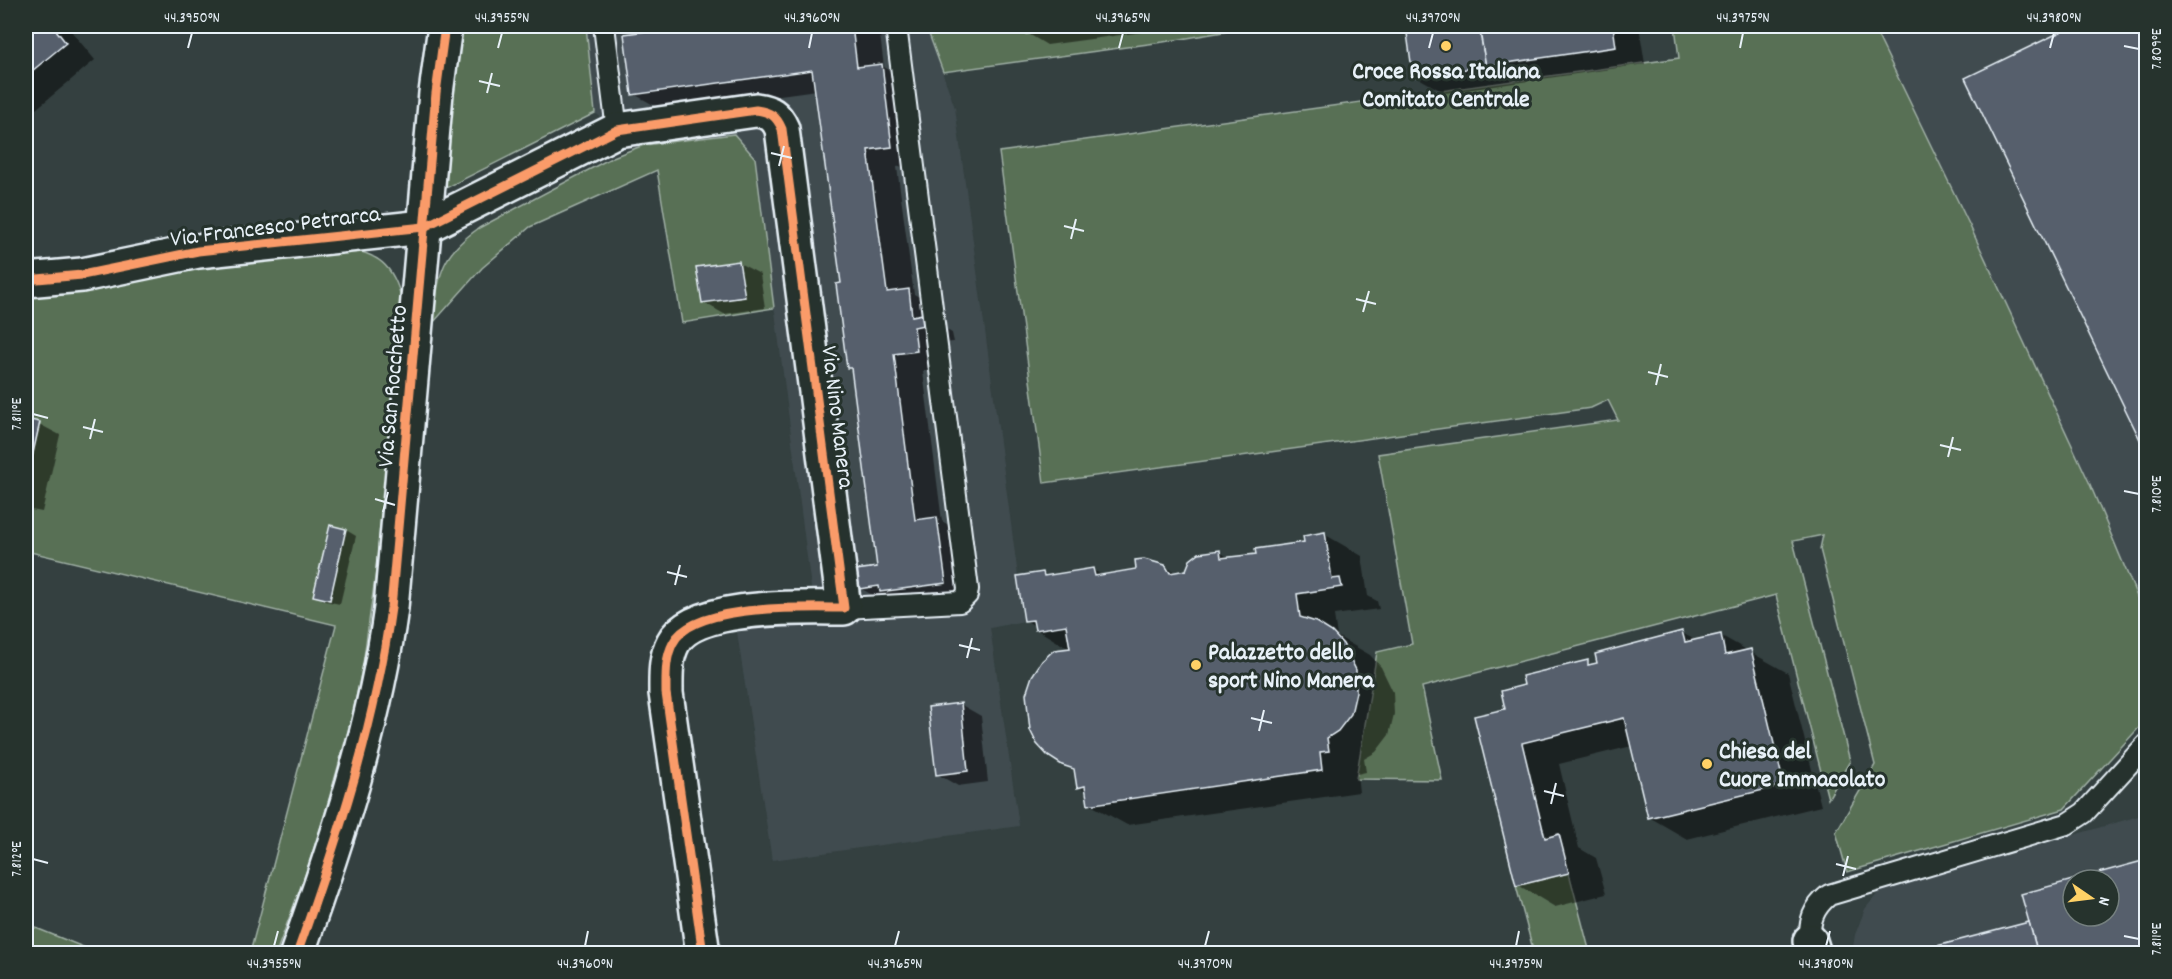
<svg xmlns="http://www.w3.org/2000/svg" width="2172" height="979" viewBox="0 0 2172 979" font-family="Dekko,sans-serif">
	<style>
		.built { fill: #414c50; fill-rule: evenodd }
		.green { fill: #586f54; stroke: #a0b0a6; stroke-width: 1.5 }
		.shadow { fill: #0007 }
		.building { fill: #565f6c; stroke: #e8f1f8; stroke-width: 1.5; fill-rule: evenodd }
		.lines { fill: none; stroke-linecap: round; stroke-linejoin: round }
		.service-casing { stroke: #e8f1f8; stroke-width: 24 }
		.minor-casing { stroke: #e8f1f8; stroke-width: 38 }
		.service { stroke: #26332d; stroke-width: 20 }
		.minor { stroke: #26332d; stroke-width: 33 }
		.cycleway-casing { stroke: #26332d; stroke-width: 13 }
		.cycleway { stroke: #fa9b69; stroke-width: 9 }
		.ticks { fill: none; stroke: #e8f1f8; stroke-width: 2 }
		.poi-dot { fill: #ffd166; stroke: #26332d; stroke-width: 2 }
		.labels { text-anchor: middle; stroke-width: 6; stroke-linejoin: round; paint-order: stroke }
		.poi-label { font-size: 24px; font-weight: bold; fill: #e8f1f8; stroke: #26332d; text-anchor: start }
		.street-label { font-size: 24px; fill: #e8f1f8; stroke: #26332d }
		.neatline { fill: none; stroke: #e8f1f8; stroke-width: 2 }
		.ticks-label { font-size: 15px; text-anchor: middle; fill: #e8f1f8 }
	</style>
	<rect width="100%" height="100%" fill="#344040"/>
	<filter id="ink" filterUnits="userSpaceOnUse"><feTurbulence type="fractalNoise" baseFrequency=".0167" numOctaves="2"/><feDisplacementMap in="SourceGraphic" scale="12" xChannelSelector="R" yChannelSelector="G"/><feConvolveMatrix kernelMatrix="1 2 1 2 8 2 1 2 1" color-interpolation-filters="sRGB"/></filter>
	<g filter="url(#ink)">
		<g class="built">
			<polygon points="586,26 926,26 955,108 1024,621 990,628 1019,826 772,860 737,632 815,618 755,158 734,134 644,145 595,113"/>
			<polygon points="1873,26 2146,26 2146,618 2089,482 1969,224"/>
			<path d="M2146,814v139l-294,1 3,-19 10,-26 14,-17zM2073,880h36v36h-36z"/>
		</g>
		<g class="green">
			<polygon points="462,26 586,26 595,113 442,190"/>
			<polygon points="926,26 1244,26 1229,31 1163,42 943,72"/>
			<polygon points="1675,26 1873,26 1969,224 2089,482 2146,618 2146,720 2064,809 1847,872 1836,832 1875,765 1820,549 1823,535 1793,541 1850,761 1828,799 1776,595 1422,687 1442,780 1356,779 1377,652 1412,644 1378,454 1618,420 1608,400 1591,408 1044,483 999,152 1679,58"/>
			<path d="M734,134l21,24 19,150 -92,15 -25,-153 -127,57 -48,41 -49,55c6,-46 5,-67 46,-95l134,-71 31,-12z"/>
			<path d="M343,247c35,7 50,17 59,53l-26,271 -13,93 -10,49 -29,104 -18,56 -30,80h-26l86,-328 -310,-74v-258l174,-31z"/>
			<polygon points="1569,873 1590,953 1534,953 1516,886"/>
			<polygon points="26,924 98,953 26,953"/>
		</g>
		<g class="shadow">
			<polygon points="26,26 67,26 95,60 36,109 26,103"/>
			<polygon points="697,26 879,26 884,67 911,83 922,164 897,167 914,294 938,308 940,326 952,333 954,342 943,343 947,368 923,371 942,521 967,536 975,600 911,609 890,605 860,588 878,568 853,370 849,368 843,285 817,90 664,111 634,94 626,35"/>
			<polygon points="1026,26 1149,26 1150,31 1047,45 1027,33"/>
			<polygon points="1408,26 1639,26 1645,64 1445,93 1415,76"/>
			<polygon points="2077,26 2146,26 2146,449 1967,79"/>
			<polygon points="739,263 760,274 765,308 724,314 703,302"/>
			<polygon points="26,420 39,424 60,435 42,512 26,509"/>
			<polygon points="346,530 356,536 340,604 325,601 315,595"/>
			<polygon points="1324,534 1362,556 1368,596 1377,601 1379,609 1334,615 1337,636 1370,655 1381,667 1393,692 1394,714 1389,735 1376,752 1364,759 1366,772 1357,774 1359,792 1127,825 1089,804 1087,792 1079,787 1076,772 1063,764 1071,650 1036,629 1035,626 1025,620 1043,574 1048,577 1093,570 1104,576 1164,566 1177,573 1187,571 1220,552 1231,559 1258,555 1305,543"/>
			<polygon points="1682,633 1697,641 1720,635 1788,673 1821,806 1687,839 1649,817 1632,746 1559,764 1579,848 1596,858 1606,894 1555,907 1518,885 1507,710 1525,686 1587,662 1593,665"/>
			<polygon points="960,704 981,716 988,782 958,786 937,774"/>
			<polygon points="2146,862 2146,954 1914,954 2031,923 2073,881 2073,916 2109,916 2109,880 2078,880"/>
		</g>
		<g class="building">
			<polygon points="26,26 53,26 66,43 26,76"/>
			<polygon points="686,26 852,26 857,67 882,64 892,147 868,150 887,292 909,289 912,316 923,314 924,325 914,327 917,351 894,354 915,520 937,517 946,583 880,592 879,586 859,589 856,570 877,567 851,368 847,368 836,284 841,283 812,70 632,95 624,34"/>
			<polygon points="1024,26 1090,26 1026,34"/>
			<polygon points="1406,26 1479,26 1486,66 1413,77"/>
			<polygon points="1479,26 1613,26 1616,47 1486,66"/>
			<polygon points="2073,26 2146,26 2146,452 1965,78"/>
			<polygon points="739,261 745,297 702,303 696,267"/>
			<polygon points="26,419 40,422 26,484"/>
			<polygon points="330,525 346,529 330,600 313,596"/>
			<polygon points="1325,532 1332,579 1340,578 1342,587 1297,594 1300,617 1316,622 1332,632 1343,644 1356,670 1356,692 1351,714 1338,731 1327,738 1329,751 1320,752 1322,770 1088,805 1085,786 1077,788 1074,769 1062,765 1048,756 1037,744 1030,730 1026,694 1032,676 1042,661 1054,650 1070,648 1066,625 1035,630 1033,620 1024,621 1017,576 1043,572 1044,576 1093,568 1095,576 1136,569 1135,560 1144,559 1165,565 1170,573 1186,570 1190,560 1199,553 1220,550 1221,558 1256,554 1255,549 1304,542 1303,536"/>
			<polygon points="1682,631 1685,642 1721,634 1725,655 1751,649 1784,785 1648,818 1624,718 1522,743 1545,838 1559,834 1569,873 1516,886 1474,716 1505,709 1501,691 1524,685 1522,676 1588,660 1588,665 1597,663 1595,654"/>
			<polygon points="961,703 968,771 936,775 928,707"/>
			<path d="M2146,860v94h-108l-17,-60zM2073,880h36v36h-36z"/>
			<polygon points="2029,922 2038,954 1910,953"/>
		</g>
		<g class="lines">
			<defs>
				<g id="service">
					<polyline points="604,26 617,130"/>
					<polyline points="844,608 960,602 967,595 968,589 896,26"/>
					<path d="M1810,941c-1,-20 3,-33 19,-46l238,-71 17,-11 62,-68"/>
				</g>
				<g id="minor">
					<path d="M26,280l56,-5 116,-24 226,-24 193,-97 139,-20c14,2 20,5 26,19l62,479c-39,0 -151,-5 -171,35 -8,15 -7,33 -7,50l37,261"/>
					<polyline points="1810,941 1814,954"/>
					<path d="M297,954c40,-113 78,-228 94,-346l45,-515 9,-67"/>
				</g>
			</defs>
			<use href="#service" class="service-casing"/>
			<use href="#minor" class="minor-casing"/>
			<use href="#service" class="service"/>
			<use href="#minor" class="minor"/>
			<defs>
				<g id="cycleway">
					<path d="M26,280l56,-5 116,-24 226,-24 193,-97 139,-20c14,2 20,5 26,19l62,479c-39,0 -151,-5 -171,35 -8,15 -7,33 -7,50l37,261"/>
					<path d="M297,954c40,-113 78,-228 94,-346l45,-515 9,-67"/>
				</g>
			</defs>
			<use href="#cycleway" class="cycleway-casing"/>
			<use href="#cycleway" class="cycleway"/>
		</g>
	</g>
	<path class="ticks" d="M2124,46l15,3M188,48l4,-15M498,48l4,-15M809,48l3,-15M1119,48l4,-15M1429,48l4,-15M1740,48l3,-15M2050,48l4,-15M479,81l21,5M487,93l5,-20M771,153l21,5M779,166l5,-20M1064,226l20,5M1071,239l5,-20M1356,299l20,5M1363,312l6,-21M1648,372l20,5M1656,385l5,-21M33,414l15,4M83,427l20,5M90,439l5,-20M1940,445l21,5M1948,457l5,-20M2124,491l15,3M375,499l20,6M383,512l5,-20M667,572l20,5M675,585l5,-20M959,645l21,5M967,658l5,-20M1251,718l21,5M1259,731l5,-21M1544,791l20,5M1551,804l5,-21M33,859l15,4M1836,864l20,5M1843,876l5,-20M2124,936l15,3M274,946l4,-15M585,946l3,-15M895,946l4,-15M1205,946l4,-15M1516,946l3,-15M1826,946l4,-15"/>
	<g class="poi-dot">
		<circle cx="1446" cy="46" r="6"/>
		<circle cx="1196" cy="665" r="6"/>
		<circle cx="1707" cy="764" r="6"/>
	</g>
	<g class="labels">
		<g class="poi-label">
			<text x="1446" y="78" text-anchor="middle">Croce Rossa Italiana<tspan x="1446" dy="28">Comitato Centrale</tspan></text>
			<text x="1208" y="659">Palazzetto dello<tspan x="1208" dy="28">sport Nino Manera</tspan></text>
			<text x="1719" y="758">Chiesa del<tspan x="1719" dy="28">Cuore Immacolato</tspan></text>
		</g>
		<g class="street-label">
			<text transform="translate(275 225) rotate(-7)" y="8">Via Francesco Petrarca</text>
			<text transform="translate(391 386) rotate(-85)" y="8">Via San Rocchetto</text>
			<text transform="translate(839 417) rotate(83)" y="8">Via Nino Manera</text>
		</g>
	</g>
	<rect width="2172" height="979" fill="none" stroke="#26332d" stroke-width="66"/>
	<g transform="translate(2091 898) rotate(104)"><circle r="28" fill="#26332d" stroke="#747f7e" stroke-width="1.5"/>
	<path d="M0-4.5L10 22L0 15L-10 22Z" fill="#ffd166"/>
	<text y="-9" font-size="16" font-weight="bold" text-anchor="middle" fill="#e8f1f8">N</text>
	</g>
	<rect x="33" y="33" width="2106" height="913" class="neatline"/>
	<g class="ticks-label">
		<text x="192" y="22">44.3950°N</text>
		<text x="502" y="22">44.3955°N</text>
		<text x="812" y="22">44.3960°N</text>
		<text x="1123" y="22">44.3965°N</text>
		<text x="1433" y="22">44.3970°N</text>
		<text x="1743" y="22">44.3975°N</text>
		<text x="2054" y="22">44.3980°N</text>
		<text transform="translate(2156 49) rotate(-90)" y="5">7.809°E</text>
		<text transform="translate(16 414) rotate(-90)" y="5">7.811°E</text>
		<text transform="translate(2156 494) rotate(-90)" y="5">7.810°E</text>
		<text transform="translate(16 859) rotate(-90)" y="5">7.812°E</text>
		<text transform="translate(2156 939) rotate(-90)" y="5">7.811°E</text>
		<text x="274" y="968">44.3955°N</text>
		<text x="585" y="968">44.3960°N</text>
		<text x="895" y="968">44.3965°N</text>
		<text x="1205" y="968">44.3970°N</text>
		<text x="1516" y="968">44.3975°N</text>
		<text x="1826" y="968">44.3980°N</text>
	</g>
</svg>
